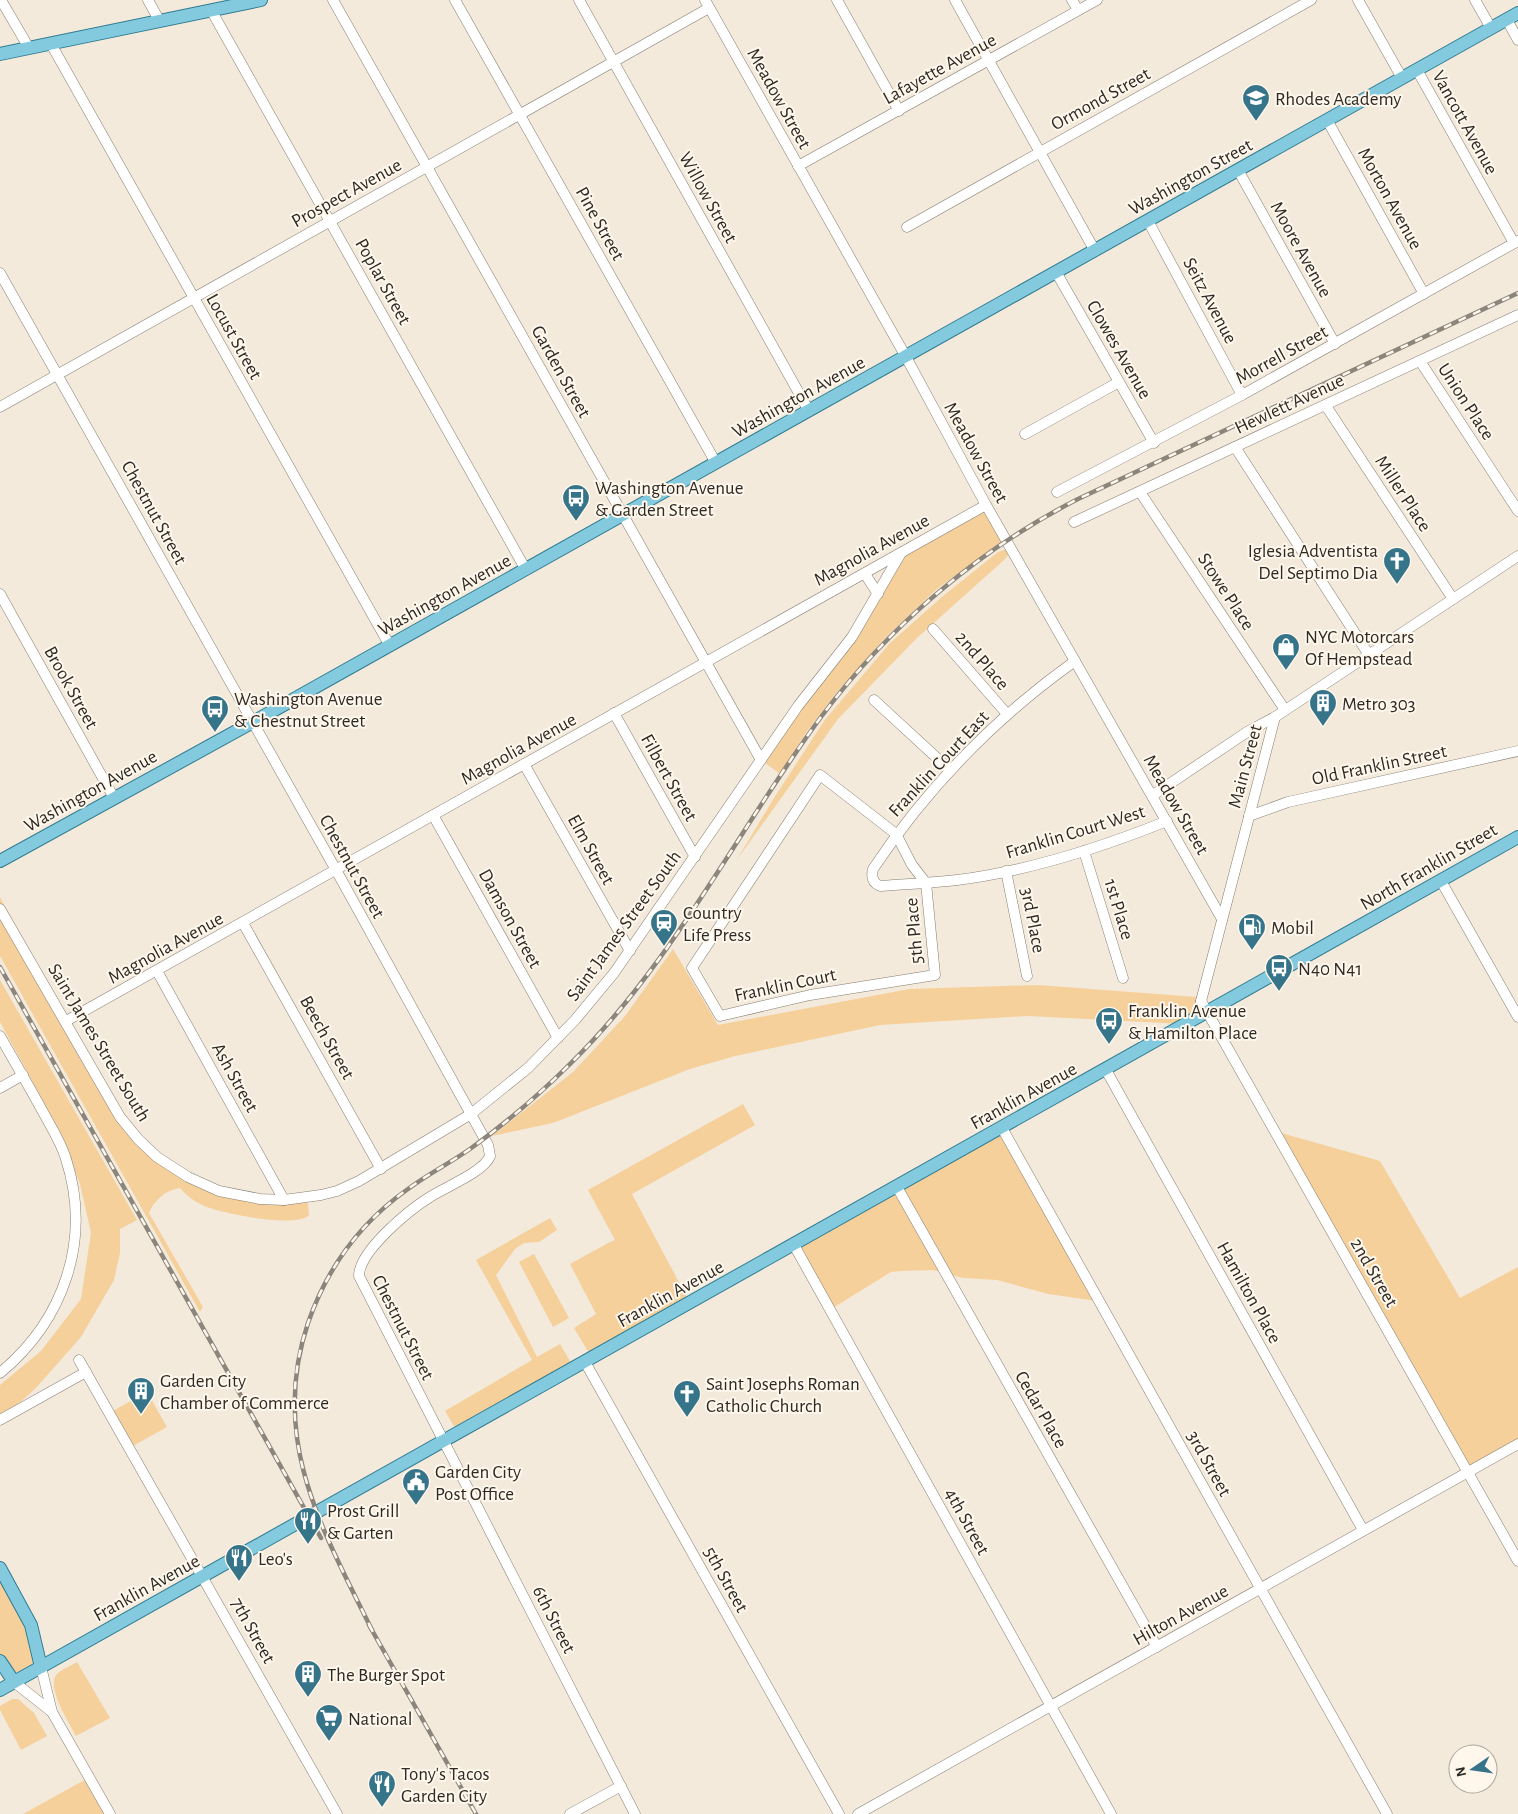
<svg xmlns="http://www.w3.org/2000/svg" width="1518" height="1814" viewBox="0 0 1518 1814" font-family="'Alegreya Sans',sans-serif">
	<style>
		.green { fill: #f5d09b }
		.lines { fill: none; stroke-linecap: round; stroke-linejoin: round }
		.minor-casing { stroke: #857d71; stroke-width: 11 }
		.major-casing { stroke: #307b90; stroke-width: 14 }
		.minor { stroke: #fff; stroke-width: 10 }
		.major { stroke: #83cadf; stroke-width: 12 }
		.rail-casing { stroke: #8b857c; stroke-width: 4.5 }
		.rail { stroke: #fff7ec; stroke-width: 2.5; stroke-dasharray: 8; stroke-linecap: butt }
		.labels { text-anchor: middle; stroke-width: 4; stroke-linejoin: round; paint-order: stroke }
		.street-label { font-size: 19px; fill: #2d2a25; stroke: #fff7ec }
		.poi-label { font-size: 19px; fill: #2d2a25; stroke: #fff7ec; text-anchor: start }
	</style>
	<rect width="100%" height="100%" fill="#f3eadc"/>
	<g class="green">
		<polygon points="987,505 1007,538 937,589 885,638 837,692 805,734 780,774 761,760 852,637 896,561"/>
		<polygon points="1012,547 1013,550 1004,560 917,638 838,719 736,861 774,798 824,721 890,643 943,596 998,552"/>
		<path d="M0,897l120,220 27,31 75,44 80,6 6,6 1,11c-12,14 -88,-2 -105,-9 -9,-4 -18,-11 -24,-18 -14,2 -26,12 -31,25l54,94 -3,5 -200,-356z"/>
		<polygon points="673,949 718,1025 909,989 1038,985 1197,997 1207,1010 1183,1024 1028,1016 880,1025 735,1056 690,1069 553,1123 492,1136 573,1072 625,1016"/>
		<polygon points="0,980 137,1220 120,1229 120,1253 114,1280 81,1337 35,1389 0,1420 0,1385 41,1351 81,1299 91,1233 80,1184 61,1134 0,1022"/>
		<polygon points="743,1104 755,1125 632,1194 690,1303 592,1358 574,1328 596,1314 570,1264 608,1243 615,1240 588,1190"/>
		<polygon points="1000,1127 1097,1301 1048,1294 997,1280 963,1278 933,1270 901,1271 891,1272 828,1311 790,1245"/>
		<polygon points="1278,1132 1380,1161 1460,1298 1518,1267 1518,1442 1467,1470"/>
		<polygon points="550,1218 557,1230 539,1242 524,1243 515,1249 496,1275 537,1357 560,1344 574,1368 458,1433 445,1411 532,1360 476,1260"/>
		<polygon points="534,1254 569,1318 553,1327 519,1262"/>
		<polygon points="147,1392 167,1427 131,1447 111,1412"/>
		<path d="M0,1568l17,30 20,65c-20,12 -19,14 -37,-2z"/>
		<path d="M77,1662l33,56 -34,18c-6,-12 -31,-50 -19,-62 5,-5 14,-8 20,-12z"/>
		<polygon points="12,1699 18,1699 34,1713 47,1736 21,1750 0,1710 0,1706"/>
		<polygon points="90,1777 111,1814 23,1814"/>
	</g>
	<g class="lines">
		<defs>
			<g id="minor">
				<polyline points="1,0 29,48"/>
				<polyline points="148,0 159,20"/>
				<polyline points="333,0 761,760"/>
				<polyline points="455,0 716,463"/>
				<polyline points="579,0 809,411"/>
				<polyline points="705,0 906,357 986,505 1222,919"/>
				<polyline points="837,0 899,111"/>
				<polyline points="955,0 1095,251"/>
				<polyline points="1072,0 1078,10"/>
				<polyline points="1358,0 1402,78"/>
				<polyline points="1475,0 1491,28"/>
				<polyline points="211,10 526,570"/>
				<polyline points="1507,20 1518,40"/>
				<polyline points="51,44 390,646"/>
				<polyline points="1417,70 1514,243"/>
				<polyline points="1327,120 1424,294"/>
				<polyline points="798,166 1097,0"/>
				<polyline points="1238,170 1335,344"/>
				<polyline points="1148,221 1242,395"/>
				<polyline points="907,227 1311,0"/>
				<polyline points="1056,272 1154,443"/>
				<path d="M0,273l336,597 152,275 2,11c-6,16 -45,31 -60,41 -21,13 -71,54 -71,79l276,538"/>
				<polyline points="1420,361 1518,511"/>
				<polyline points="1326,406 1453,599"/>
				<polyline points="0,407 709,8"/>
				<polyline points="1025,434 1119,382"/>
				<polyline points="1235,447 1369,655"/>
				<polyline points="1057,492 1242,395 1518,241"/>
				<polyline points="1140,492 1285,710"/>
				<polyline points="1074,522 1518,315"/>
				<polyline points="865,574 878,594"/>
				<polyline points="0,594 114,798"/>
				<polyline points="933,629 1007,714"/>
				<path d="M1075,661c-80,57 -148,127 -202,208 -2,8 0,14 7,17 26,-2 52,-3 77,-6 72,-9 143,-32 210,-59"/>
				<polyline points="874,700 950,770"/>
				<polyline points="614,713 695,857"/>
				<polyline points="524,764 630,951"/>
				<polygon points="820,775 896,834 912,865 926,883 935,975 810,995 720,1016 692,968"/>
				<polyline points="1153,795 1247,732 1275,717"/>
				<polyline points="433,815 558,1038"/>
				<polyline points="1249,816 1288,802 1518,751"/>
				<polyline points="1084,851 1123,978"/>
				<polyline points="1006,871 1027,976"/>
				<polyline points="1441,881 1518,1017"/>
				<polyline points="0,909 120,1117 138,1139 157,1157 188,1177 219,1191 260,1199 284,1200 321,1195 337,1191 359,1181 471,1114 528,1068 575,1020 614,973 798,706 852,637 901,553"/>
				<polyline points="243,923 381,1169"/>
				<polyline points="157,971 284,1200"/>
				<polyline points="1201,1001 1518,1561"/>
				<polyline points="1200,1005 1275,717 1518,556"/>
				<polyline points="66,1021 986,505"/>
				<path d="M0,1036c14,25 29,50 43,76 8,15 18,30 23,47 26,81 -2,161 -66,214"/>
				<polyline points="1106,1070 1363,1530"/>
				<polyline points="0,1088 23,1075"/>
				<polyline points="1002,1128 1387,1814"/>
				<polyline points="897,1187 1157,1647"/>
				<polyline points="794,1245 1111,1814"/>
				<polyline points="79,1360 337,1814"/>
				<polyline points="585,1362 839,1814"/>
				<polyline points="0,1420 86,1372"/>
				<polyline points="41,1667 52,1712 110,1814"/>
				<polyline points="14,1682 52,1712"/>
				<polyline points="570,1814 621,1786"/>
				<polyline points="858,1814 1518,1444"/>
			</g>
			<g id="major">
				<polyline points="0,54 261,0"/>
				<polyline points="0,861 253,722 1518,13"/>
				<polyline points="0,1568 31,1625 41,1667"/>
				<polyline points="0,1661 14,1682"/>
				<polyline points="0,1690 1518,837"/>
			</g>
		</defs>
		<use href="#minor" class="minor-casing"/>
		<use href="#major" class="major-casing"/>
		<use href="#minor" class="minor"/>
		<use href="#major" class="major"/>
		<defs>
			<g id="rail">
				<polyline points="0,967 321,1538"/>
				<polyline points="369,1625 476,1814"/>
				<path d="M372,1630c-50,-101 -103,-191 -64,-307 19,-55 53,-101 100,-134 20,-15 42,-26 62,-40 36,-26 70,-55 101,-86 102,-100 166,-232 250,-346 67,-90 157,-167 257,-218l440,-206"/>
			</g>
		</defs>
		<use href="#rail" class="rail-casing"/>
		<use href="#rail" class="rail"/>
	</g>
	<defs>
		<symbol id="school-pin" viewBox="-11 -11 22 30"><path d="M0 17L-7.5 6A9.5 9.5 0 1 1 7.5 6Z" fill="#36748a" stroke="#fff7ec"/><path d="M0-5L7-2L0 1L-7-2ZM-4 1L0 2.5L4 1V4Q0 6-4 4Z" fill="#fff"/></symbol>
		<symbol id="bus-pin" viewBox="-11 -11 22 30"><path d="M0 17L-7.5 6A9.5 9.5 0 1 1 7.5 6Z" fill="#36748a" stroke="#fff7ec"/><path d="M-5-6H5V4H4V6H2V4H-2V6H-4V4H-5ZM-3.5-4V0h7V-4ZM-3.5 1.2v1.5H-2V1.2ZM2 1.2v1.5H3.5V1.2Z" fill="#fff"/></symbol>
		<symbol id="church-pin" viewBox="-11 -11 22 30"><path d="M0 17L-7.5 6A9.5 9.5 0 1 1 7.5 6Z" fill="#36748a" stroke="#fff7ec"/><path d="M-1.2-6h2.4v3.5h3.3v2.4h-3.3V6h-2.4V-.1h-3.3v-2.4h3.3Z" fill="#fff"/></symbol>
		<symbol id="shop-pin" viewBox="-11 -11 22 30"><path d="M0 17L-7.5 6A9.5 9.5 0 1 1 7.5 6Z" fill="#36748a" stroke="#fff7ec"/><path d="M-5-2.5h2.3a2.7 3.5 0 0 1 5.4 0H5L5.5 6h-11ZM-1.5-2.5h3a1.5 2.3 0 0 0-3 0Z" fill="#fff"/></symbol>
		<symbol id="building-pin" viewBox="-11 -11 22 30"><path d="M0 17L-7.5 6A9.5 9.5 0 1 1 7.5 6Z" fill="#36748a" stroke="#fff7ec"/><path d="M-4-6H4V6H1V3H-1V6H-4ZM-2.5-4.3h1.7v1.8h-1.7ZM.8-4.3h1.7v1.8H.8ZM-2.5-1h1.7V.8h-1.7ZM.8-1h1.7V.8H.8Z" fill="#fff"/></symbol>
		<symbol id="station-pin" viewBox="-11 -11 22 30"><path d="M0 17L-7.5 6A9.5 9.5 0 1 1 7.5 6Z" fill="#36748a" stroke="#fff7ec"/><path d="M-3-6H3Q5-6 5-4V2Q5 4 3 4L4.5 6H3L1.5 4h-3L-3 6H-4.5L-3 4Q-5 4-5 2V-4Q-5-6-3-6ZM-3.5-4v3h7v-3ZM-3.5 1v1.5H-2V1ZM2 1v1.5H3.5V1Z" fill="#fff"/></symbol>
		<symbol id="fuel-pin" viewBox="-11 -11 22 30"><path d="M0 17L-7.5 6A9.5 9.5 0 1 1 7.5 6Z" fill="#36748a" stroke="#fff7ec"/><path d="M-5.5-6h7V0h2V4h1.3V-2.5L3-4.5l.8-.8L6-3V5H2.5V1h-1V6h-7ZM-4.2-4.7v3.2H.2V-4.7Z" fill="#fff"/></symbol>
		<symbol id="civic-pin" viewBox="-11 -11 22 30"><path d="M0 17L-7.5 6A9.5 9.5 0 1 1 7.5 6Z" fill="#36748a" stroke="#fff7ec"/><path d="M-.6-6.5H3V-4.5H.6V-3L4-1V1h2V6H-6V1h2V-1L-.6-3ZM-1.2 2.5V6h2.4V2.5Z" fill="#fff"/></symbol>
		<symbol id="restaurant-pin" viewBox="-11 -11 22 30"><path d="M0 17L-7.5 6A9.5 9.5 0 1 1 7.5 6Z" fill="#36748a" stroke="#fff7ec"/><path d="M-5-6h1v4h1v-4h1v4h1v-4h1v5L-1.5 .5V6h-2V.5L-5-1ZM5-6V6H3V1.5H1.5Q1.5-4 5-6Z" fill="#fff"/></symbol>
		<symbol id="supermarket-pin" viewBox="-11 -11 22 30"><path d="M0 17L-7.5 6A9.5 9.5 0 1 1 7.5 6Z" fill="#36748a" stroke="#fff7ec"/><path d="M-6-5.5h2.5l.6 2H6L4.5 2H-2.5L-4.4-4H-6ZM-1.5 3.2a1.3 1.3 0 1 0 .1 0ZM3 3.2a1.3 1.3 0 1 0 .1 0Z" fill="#fff"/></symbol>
	</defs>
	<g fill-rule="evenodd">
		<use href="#school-pin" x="1240" y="82" width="32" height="43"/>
		<use href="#bus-pin" x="560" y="482" width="32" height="43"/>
		<use href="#church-pin" x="1381" y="545" width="32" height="43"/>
		<use href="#shop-pin" x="1270" y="631" width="32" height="43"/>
		<use href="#building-pin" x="1307" y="687" width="32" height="43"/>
		<use href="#bus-pin" x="199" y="693" width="32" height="43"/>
		<use href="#station-pin" x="648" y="907" width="32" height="43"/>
		<use href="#fuel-pin" x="1236" y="911" width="32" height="43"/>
		<use href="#bus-pin" x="1263" y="952" width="32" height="43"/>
		<use href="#bus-pin" x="1093" y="1005" width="32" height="43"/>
		<use href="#building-pin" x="125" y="1375" width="32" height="43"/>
		<use href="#church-pin" x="671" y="1378" width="32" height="43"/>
		<use href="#civic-pin" x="400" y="1466" width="32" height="43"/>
		<use href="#restaurant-pin" x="292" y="1505" width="32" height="43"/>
		<use href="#restaurant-pin" x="223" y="1542" width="32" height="43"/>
		<use href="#building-pin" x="292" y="1658" width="32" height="43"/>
		<use href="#supermarket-pin" x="313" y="1702" width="32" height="43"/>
		<use href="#restaurant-pin" x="366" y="1768" width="32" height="43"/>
	</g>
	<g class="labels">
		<g class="street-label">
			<text transform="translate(939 68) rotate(-29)" y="7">Lafayette Avenue</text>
			<text transform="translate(780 98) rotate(61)" y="7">Meadow Street</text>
			<text transform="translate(1100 98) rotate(-29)" y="7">Ormond Street</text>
			<text transform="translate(1466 122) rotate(61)" y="7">Vancott Avenue</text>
			<text transform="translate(1190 176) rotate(-29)" y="7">Washington Street</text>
			<text transform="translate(346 192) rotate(-29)" y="7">Prospect Avenue</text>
			<text transform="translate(709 197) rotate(61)" y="7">Willow Street</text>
			<text transform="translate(1391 198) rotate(61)" y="7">Morton Avenue</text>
			<text transform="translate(601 223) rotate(61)" y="7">Pine Street</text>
			<text transform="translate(1302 249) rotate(61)" y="7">Moore Avenue</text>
			<text transform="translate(384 281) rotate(61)" y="7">Poplar Street</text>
			<text transform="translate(1211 300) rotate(62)" y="7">Seitz Avenue</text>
			<text transform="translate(235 336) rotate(61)" y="7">Locust Street</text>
			<text transform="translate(1120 349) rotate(60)" y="7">Clowes Avenue</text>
			<text transform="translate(1281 354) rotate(-29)" y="7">Morrell Street</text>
			<text transform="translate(562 371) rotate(61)" y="7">Garden Street</text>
			<text transform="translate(798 396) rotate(-29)" y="7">Washington Avenue</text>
			<text transform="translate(1467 401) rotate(57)" y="7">Union Place</text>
			<text transform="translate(1289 403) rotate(-25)" y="7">Hewlett Avenue</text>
			<text transform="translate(977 452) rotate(61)" y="7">Meadow Street</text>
			<text transform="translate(1404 493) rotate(57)" y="7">Miller Place</text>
			<text transform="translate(155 512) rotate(61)" y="7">Chestnut Street</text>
			<text transform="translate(871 549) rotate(-29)" y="7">Magnolia Avenue</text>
			<text transform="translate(1227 591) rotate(57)" y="7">Stowe Place</text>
			<text transform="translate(444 594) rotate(-29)" y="7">Washington Avenue</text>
			<text transform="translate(983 660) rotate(49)" y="7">2nd Place</text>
			<text transform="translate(72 687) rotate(61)" y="7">Brook Street</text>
			<text transform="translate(518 748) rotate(-29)" y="7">Magnolia Avenue</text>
			<text transform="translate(938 763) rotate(-47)" y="7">Franklin Court East</text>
			<text transform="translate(1379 764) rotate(-12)" y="7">Old Franklin Street</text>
			<text transform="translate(1244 766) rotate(-75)" y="7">Main Street</text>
			<text transform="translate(670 777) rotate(61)" y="7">Filbert Street</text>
			<text transform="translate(90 790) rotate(-29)" y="7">Washington Avenue</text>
			<text transform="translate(1177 804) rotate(60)" y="7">Meadow Street</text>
			<text transform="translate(1075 831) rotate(-17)" y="7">Franklin Court West</text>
			<text transform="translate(592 849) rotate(61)" y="7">Elm Street</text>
			<text transform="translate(353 866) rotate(61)" y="7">Chestnut Street</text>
			<text transform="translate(1428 866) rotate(-30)" y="7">North Franklin Street</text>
			<text transform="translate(1120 909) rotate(73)" y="7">1st Place</text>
			<text transform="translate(511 918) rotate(61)" y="7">Damson Street</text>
			<text transform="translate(1034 920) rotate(79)" y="7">3rd Place</text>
			<text transform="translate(623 925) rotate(-54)" y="7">Saint James Street South</text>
			<text transform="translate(913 931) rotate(-95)" y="7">5th Place</text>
			<text transform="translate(165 947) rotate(-29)" y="7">Magnolia Avenue</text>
			<text transform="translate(785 984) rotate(-12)" y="7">Franklin Court</text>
			<text transform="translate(328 1037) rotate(61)" y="7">Beech Street</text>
			<text transform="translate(100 1042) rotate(59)" y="7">Saint James Street South</text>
			<text transform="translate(236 1077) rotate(61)" y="7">Ash Street</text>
			<text transform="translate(1023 1095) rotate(-29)" y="7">Franklin Avenue</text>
			<text transform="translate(1375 1272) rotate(60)" y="7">2nd Street</text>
			<text transform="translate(1250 1292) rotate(61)" y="7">Hamilton Place</text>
			<text transform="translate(670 1293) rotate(-29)" y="7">Franklin Avenue</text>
			<text transform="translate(404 1327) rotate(63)" y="7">Chestnut Street</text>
			<text transform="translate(1042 1409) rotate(60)" y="7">Cedar Place</text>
			<text transform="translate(1210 1463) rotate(61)" y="7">3rd Street</text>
			<text transform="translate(968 1521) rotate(61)" y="7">4th Street</text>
			<text transform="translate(727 1579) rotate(61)" y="7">5th Street</text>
			<text transform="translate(146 1587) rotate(-29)" y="7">Franklin Avenue</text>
			<text transform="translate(1180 1614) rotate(-29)" y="7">Hilton Avenue</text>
			<text transform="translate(555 1619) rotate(63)" y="7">6th Street</text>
			<text transform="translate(254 1630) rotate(61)" y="7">7th Street</text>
		</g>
		<g class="poi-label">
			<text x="1275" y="105">Rhodes Academy</text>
			<text x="595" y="494">Washington Avenue<tspan x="595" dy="22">&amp; Garden Street</tspan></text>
			<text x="1378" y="557" text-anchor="end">Iglesia Adventista<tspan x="1378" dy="22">Del Septimo Dia</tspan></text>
			<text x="1305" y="643">NYC Motorcars<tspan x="1305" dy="22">Of Hempstead</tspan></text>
			<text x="234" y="705">Washington Avenue<tspan x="234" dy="22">&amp; Chestnut Street</tspan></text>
			<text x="1342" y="710">Metro 303</text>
			<text x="683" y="919">Country<tspan x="683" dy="22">Life Press</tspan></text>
			<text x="1271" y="934">Mobil</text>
			<text x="1298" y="975">N40 N41</text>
			<text x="1128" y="1017">Franklin Avenue<tspan x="1128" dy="22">&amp; Hamilton Place</tspan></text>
			<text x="160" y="1387">Garden City<tspan x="160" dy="22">Chamber of Commerce</tspan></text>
			<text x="706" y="1390">Saint Josephs Roman<tspan x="706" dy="22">Catholic Church</tspan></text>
			<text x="435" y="1478">Garden City<tspan x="435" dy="22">Post Office</tspan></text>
			<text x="327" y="1517">Prost Grill<tspan x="327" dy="22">&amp; Garten</tspan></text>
			<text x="258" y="1565">Leo's</text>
			<text x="327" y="1681">The Burger Spot</text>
			<text x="348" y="1725">National</text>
			<text x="401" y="1780">Tony's Tacos<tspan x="401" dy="22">Garden City</tspan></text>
		</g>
	</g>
	<g transform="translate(1473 1769) rotate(257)"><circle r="24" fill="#fff7ec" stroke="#aba59c"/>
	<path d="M0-4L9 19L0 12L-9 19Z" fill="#36748a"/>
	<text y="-8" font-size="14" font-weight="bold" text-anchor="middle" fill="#2d2a25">N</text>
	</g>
</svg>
